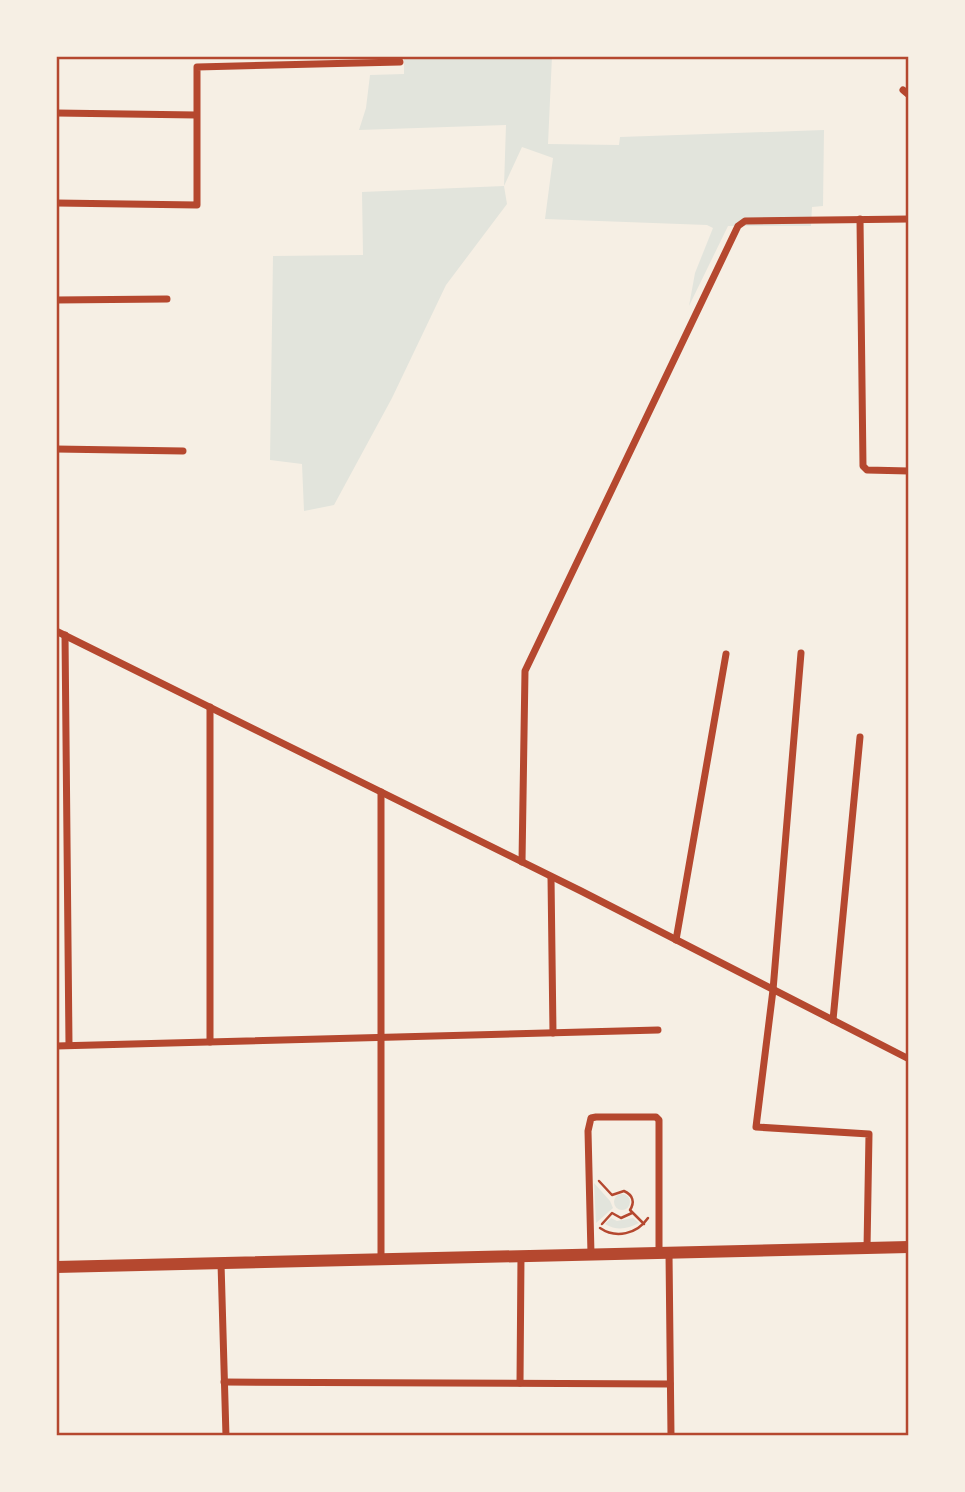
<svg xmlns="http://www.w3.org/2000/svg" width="965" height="1492" viewBox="0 0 965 1492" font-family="'Work Sans',sans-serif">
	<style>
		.green { fill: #e2e4dc }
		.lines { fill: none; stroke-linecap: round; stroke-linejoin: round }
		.path { stroke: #b5482f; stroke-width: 2.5 }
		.minor { stroke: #b5482f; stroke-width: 7 }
		.primary { stroke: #b5482f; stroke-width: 12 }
		.neatline { fill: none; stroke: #b5482f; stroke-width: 2.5 }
	</style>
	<rect width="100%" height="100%" fill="#f6efe4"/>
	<g class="green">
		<polygon points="404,56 552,56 548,144 619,145 620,137 824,130 823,206 812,207 811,226 728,226 689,306 695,273 713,228 707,225 545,219 553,158 522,147 504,186 507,204 446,285 392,398 334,505 304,511 302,464 270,460 273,256 363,255 362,192 504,186 506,125 359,130 366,108 370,75 404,74"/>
		<polygon points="594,1183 610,1201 613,1208 596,1223"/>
		<circle cx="622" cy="1202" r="8"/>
		<path d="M611,1218l6,3 16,-3 6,5c-12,6 -22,8 -34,1z"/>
	</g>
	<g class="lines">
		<g class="path">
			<path d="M599,1181l13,14 12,-4c9,4 11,11 6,19l14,14"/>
			<polyline points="602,1224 612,1213 621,1218 632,1213"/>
			<path d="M600,1228c16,11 37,6 48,-10"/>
		</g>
		<g class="minor">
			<polyline points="903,90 909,95"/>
			<polyline points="56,113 196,115"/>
			<polyline points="56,203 197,205 197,67 400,62"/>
			<polyline points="860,219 863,466 867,470 909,471"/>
			<polyline points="56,300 167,299"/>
			<polyline points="56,449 183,451"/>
			<polyline points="56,631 581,891 909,1059"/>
			<polyline points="65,635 69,1045"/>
			<polyline points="801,653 773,990 756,1127 869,1134 867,1248"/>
			<polyline points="210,707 210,1042"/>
			<polyline points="522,862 525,671 738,226 745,221 909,219"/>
			<polyline points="551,877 553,1033"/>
			<polyline points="676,940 726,654"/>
			<polyline points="833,1020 860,737"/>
			<polyline points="56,1046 658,1030"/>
			<polyline points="669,1253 671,1436"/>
			<polyline points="591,1254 588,1131 591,1118 596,1117 656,1117 659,1120 659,1253"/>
			<polyline points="381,1259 381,792"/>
			<polyline points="221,1263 226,1436"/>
			<polyline points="224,1382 670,1384"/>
			<polyline points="520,1383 521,1256"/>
		</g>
		<polyline class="primary" points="56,1267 909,1247"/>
	</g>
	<rect width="965" height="1492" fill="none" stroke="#f6efe4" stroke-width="116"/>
	<rect x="58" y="58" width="849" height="1376" class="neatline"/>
</svg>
